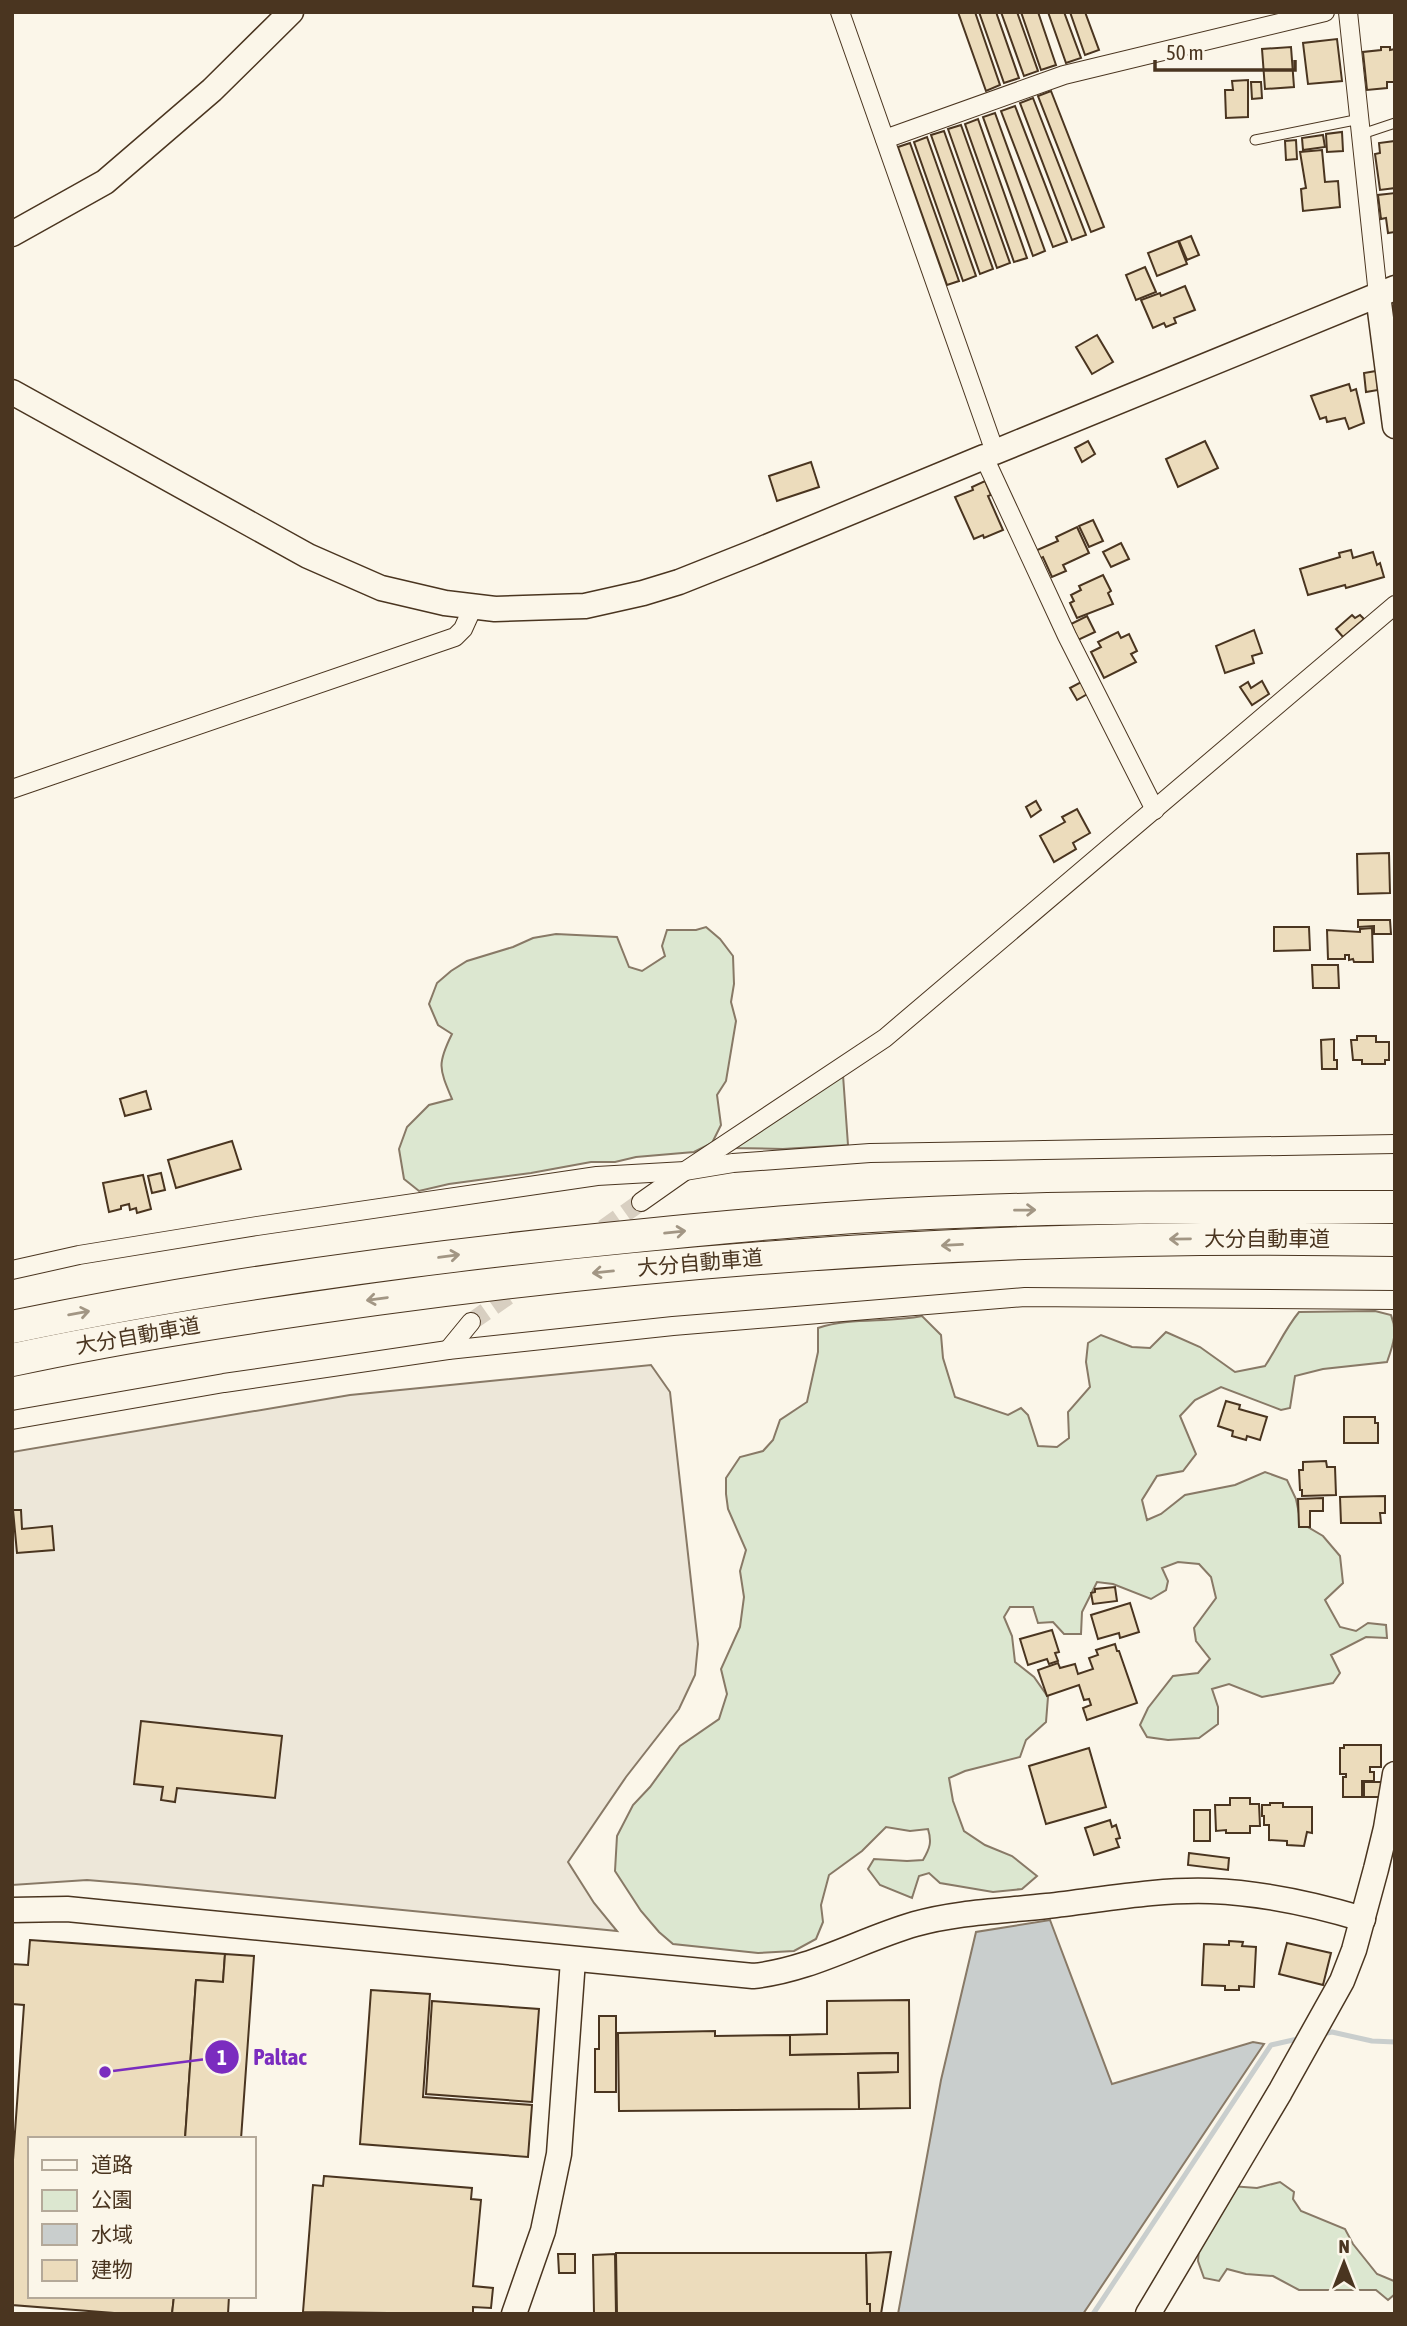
<svg xmlns="http://www.w3.org/2000/svg" width="1407" height="2326" viewBox="0 0 1407 2326" font-family="'Asap Condensed','Noto Sans JP',sans-serif">
	<style>
		.green { fill: #dce7d0; stroke: #887966; stroke-width: 2 }
		.parking { fill: #ede7d9; stroke: #887966; stroke-width: 2 }
		.water { fill: #c9cecd; stroke: #887966; stroke-width: 2 }
		.lines { fill: none; stroke-linecap: round; stroke-linejoin: round }
		.stream { stroke: #c9cecd; stroke-width: 5 }
		.building { fill: #ecdcbc; stroke: #4a3520; stroke-width: 2 }
		.street-tunnel { stroke: #d8cfc1; stroke-width: 18; stroke-dasharray: 18 9; stroke-linecap: butt }
		.lane-casing { stroke: #4a3520; stroke-width: 11 }
		.street-casing { stroke: #4a3520; stroke-width: 20 }
		.secondary-casing { stroke: #4a3520; stroke-width: 27 }
		.highway-casing { stroke: #4a3520; stroke-width: 34 }
		.lane { stroke: #fbf6e9; stroke-width: 9 }
		.street { stroke: #fbf6e9; stroke-width: 18 }
		.secondary { stroke: #fbf6e9; stroke-width: 24 }
		.highway { stroke: #fbf6e9; stroke-width: 32 }
		.oneway { stroke: #a29684 }
		.labels { text-anchor: middle; stroke-width: 5; stroke-linejoin: round; paint-order: stroke }
		.street-label { font-size: 21px; fill: #4a3520; stroke: #fbf6e9 }
		.leader { fill: none; stroke: #7b2cbf; stroke-width: 2.5 }
		.callout-dot { fill: #7b2cbf; stroke: #fbf6e9; stroke-width: 2.5 }
		.mark-label { font-size: 21px; text-anchor: middle; font-weight: bold; fill: #fff }
		.callout-label { font-size: 23px; text-anchor: middle; font-weight: bold; fill: #7b2cbf; stroke: #fbf6e9; stroke-width: 5; stroke-linejoin: round; paint-order: stroke }
	</style>
	<rect width="100%" height="100%" fill="#fbf6e9"/>
	<g class="green">
		<path d="M706,927l14,12 13,17 1,28 -3,18 5,19 -10,60 -9,14 4,30 -9,18 -18,9 -58,5 -21,5h-24l-60,11 -82,11 -30,7 -15,-12 -5,-30 8,-22 22,-22 23,-6c-13,-31 -15,-35 0,-65l-14,-9 -9,-21 8,-21 14,-12 16,-10 46,-14 20,-9 23,-4 61,3 12,30 13,4 23,-15 -3,-10 5,-16h29z"/>
		<polygon points="843,1075 848,1145 783,1149 733,1148"/>
		<path d="M1375,1311l16,4c7,17 2,30 -4,47l-64,7 -28,7 -5,32 -9,2 -60,-23 -26,13 -15,16 16,38 -13,17 -26,5 -15,24 5,20 14,-6 24,-19 50,-10 30,-13 22,8 9,19 5,24 22,13 17,20 3,27 -18,17 15,27 16,4 12,-8 18,2 1,13 -21,-1 -35,18 9,18 -7,10 -71,14 -33,-13 -17,5 6,18v17l-19,14 -31,2 -21,-3 -7,-12 8,-17 25,-32 25,-3 12,-14 -14,-18 -2,-13 22,-30 -5,-21 -12,-13 -21,-2 -16,6 6,13 -2,9 -15,9 -38,-15 -16,-2 -15,30 -1,22h-17l-11,-12 -15,1 -5,-16h-23l-6,10 8,19 3,26 19,15 14,20 -2,25 -20,18 -6,17 -55,14 -16,7 4,23 11,30 21,14 27,11 25,20 -15,13 -29,3 -53,-9 -11,-10 -10,3 -7,22 -32,-13 -12,-16 6,-10 33,2 16,-1c7,-12 9,-18 5,-31l-18,2 -24,-4 -24,24 -33,24 -8,30 2,17 -7,17 -22,12 -36,2 -85,-9 -14,-12 -18,-21 -26,-40 2,-35 16,-31 17,-18 30,-41 39,-27 8,-25 -6,-25 19,-42 4,-30 -4,-26 6,-21 -18,-41 -2,-15v-16l14,-21 23,-6 10,-11 7,-20 27,-18 11,-50v-24c33,-11 70,-5 104,-12l19,19 2,23 12,39 53,18 13,-7 7,7 10,31 19,1 12,-9 -1,-26 22,-25 -4,-25 2,-19 13,-8 31,12 18,1 16,-16 34,15 35,25 30,-6c12,-18 20,-37 34,-54z"/>
		<polygon points="1280,2182 1294,2192 1293,2199 1301,2211 1345,2229 1353,2244 1377,2274 1394,2281 1395,2294 1388,2300 1376,2290 1299,2290 1273,2276 1246,2274 1227,2269 1219,2281 1204,2278 1198,2261 1199,2248 1231,2186 1257,2188"/>
	</g>
	<polygon class="parking" points="651,1365 670,1392 698,1644 695,1675 679,1709 626,1777 568,1862 594,1903 617,1931 136,1884 87,1880 12,1885 12,1452 350,1395"/>
	<polygon class="water" points="1050,1920 1112,2084 1253,2042 1264,2044 1083,2314 898,2314 941,2080 976,1932"/>
	<g class="lines">
		<g class="stream">
			<polyline points="1322,2034 1332,2032 1372,2041 1395,2042"/>
			<polyline points="1093,2314 1271,2045 1302,2038"/>
		</g>
	</g>
	<g class="building">
		<polygon points="958,12 975,12 1000,85 986,91"/>
		<polygon points="979,12 996,12 1019,78 1004,83"/>
		<polygon points="1001,12 1017,12 1038,71 1024,76"/>
		<polygon points="1021,12 1038,12 1056,65 1041,70"/>
		<polygon points="1048,12 1064,12 1081,58 1066,63"/>
		<polygon points="1070,12 1085,12 1099,50 1085,55"/>
		<polygon points="1337,39 1342,81 1308,84 1303,43"/>
		<polygon points="1291,47 1294,87 1265,89 1262,49"/>
		<polygon points="1381,47 1390,47 1390,50 1395,49 1395,82 1387,82 1387,88 1367,90 1363,52 1381,50"/>
		<polygon points="1248,80 1248,117 1226,118 1225,90 1233,90 1232,81"/>
		<polygon points="1251,82 1261,82 1262,98 1252,99"/>
		<polygon points="1051,91 1104,227 1091,232 1038,96"/>
		<polygon points="1033,98 1086,235 1072,240 1020,103"/>
		<polygon points="1015,106 1067,242 1053,247 1001,111"/>
		<polygon points="995,113 1045,251 1033,256 983,117"/>
		<polygon points="978,119 1027,258 1014,262 965,124"/>
		<polygon points="961,125 1010,263 997,268 948,129"/>
		<polygon points="944,131 993,269 980,274 931,135"/>
		<polygon points="1342,132 1343,151 1327,152 1326,134"/>
		<polygon points="1323,135 1325,147 1303,150 1302,138"/>
		<polygon points="927,137 976,276 963,281 914,142"/>
		<polygon points="1296,140 1297,159 1286,160 1285,141"/>
		<polygon points="1395,141 1395,188 1380,190 1375,154 1380,153 1379,143"/>
		<polygon points="910,143 959,281 947,285 898,147"/>
		<polygon points="1322,150 1325,182 1338,181 1340,207 1303,211 1301,189 1306,188 1300,152"/>
		<polygon points="1395,193 1395,232 1388,233 1386,218 1381,219 1378,195"/>
		<polygon points="1191,236 1199,255 1187,260 1179,241"/>
		<polygon points="1178,241 1187,264 1157,276 1148,253"/>
		<polygon points="1145,267 1156,292 1136,300 1126,275"/>
		<polygon points="1185,286 1195,310 1174,318 1176,323 1166,327 1164,323 1153,328 1141,300 1160,293 1161,296"/>
		<polygon points="1097,335 1113,362 1092,374 1076,347"/>
		<polygon points="1376,371 1378,390 1366,392 1364,373"/>
		<polygon points="1349,384 1351,391 1356,389 1364,423 1349,429 1345,418 1327,422 1326,417 1320,419 1311,396"/>
		<polygon points="1088,441 1095,454 1082,462 1075,448"/>
		<polygon points="1205,441 1218,468 1178,487 1166,459"/>
		<polygon points="811,462 819,487 777,501 769,476"/>
		<polygon points="985,481 991,495 988,496 1003,530 984,538 983,535 974,539 955,497 973,490 972,487"/>
		<polygon points="1093,520 1103,541 1089,547 1079,526"/>
		<polygon points="1077,527 1089,553 1063,565 1066,571 1052,577 1043,557 1039,559 1035,551 1058,541 1056,537"/>
		<polygon points="1121,543 1129,559 1111,567 1103,552"/>
		<polygon points="1351,550 1353,558 1373,552 1377,565 1380,563 1384,577 1346,588 1345,585 1308,595 1300,569 1340,557 1339,553"/>
		<polygon points="1103,575 1111,591 1108,593 1113,604 1077,618 1070,603 1074,601 1071,595 1081,590 1079,586"/>
		<polygon points="1352,615 1355,618 1360,615 1364,619 1343,637 1336,629"/>
		<polygon points="1087,616 1095,632 1078,640 1071,624"/>
		<polygon points="1254,630 1262,653 1252,656 1254,663 1225,673 1216,646"/>
		<polygon points="1118,632 1121,638 1129,634 1137,651 1131,654 1136,662 1104,678 1091,652 1101,647 1098,642"/>
		<polygon points="1083,681 1089,693 1077,700 1070,688"/>
		<polygon points="1262,681 1269,694 1252,705 1240,687 1248,682 1251,688"/>
		<polygon points="1036,801 1041,810 1031,817 1026,807"/>
		<polygon points="1077,809 1090,833 1073,843 1076,849 1054,862 1040,836 1065,822 1062,817"/>
		<polygon points="1389,853 1390,893 1358,894 1357,854"/>
		<polygon points="1358,920 1390,920 1391,934 1374,934 1374,926 1358,927"/>
		<polygon points="1274,927 1309,927 1310,950 1274,951"/>
		<polygon points="1372,928 1373,962 1354,962 1353,959 1349,960 1349,955 1345,955 1345,959 1328,959 1327,930 1360,932 1360,929"/>
		<polygon points="1312,965 1338,965 1339,988 1313,988"/>
		<polygon points="1357,1036 1376,1036 1376,1042 1389,1042 1389,1060 1385,1060 1385,1064 1362,1064 1362,1060 1353,1060 1351,1040 1357,1040"/>
		<polygon points="1334,1039 1334,1060 1337,1060 1337,1069 1322,1069 1321,1040"/>
		<polygon points="146,1091 151,1109 125,1116 120,1099"/>
		<polygon points="232,1141 241,1169 176,1188 168,1160"/>
		<polygon points="161,1173 165,1190 152,1193 148,1176"/>
		<polygon points="143,1175 151,1209 137,1213 136,1208 130,1210 129,1204 121,1206 121,1209 109,1212 103,1183"/>
		<polygon points="1226,1401 1240,1405 1239,1409 1267,1417 1260,1440 1247,1436 1246,1440 1232,1436 1233,1431 1218,1426"/>
		<polygon points="1344,1417 1375,1417 1375,1423 1378,1423 1378,1443 1344,1443"/>
		<polygon points="1326,1461 1327,1467 1335,1467 1336,1495 1302,1496 1302,1490 1300,1490 1299,1470 1303,1470 1303,1462"/>
		<polygon points="1385,1496 1385,1513 1380,1513 1381,1523 1341,1523 1340,1497"/>
		<polygon points="1323,1498 1323,1511 1310,1511 1310,1527 1299,1527 1298,1499"/>
		<polygon points="13,1510 21,1510 22,1529 52,1526 54,1550 17,1553"/>
		<polygon points="1115,1587 1117,1601 1093,1604 1091,1593 1095,1592 1095,1589"/>
		<polygon points="1130,1603 1139,1632 1120,1638 1119,1633 1098,1639 1091,1615"/>
		<polygon points="1052,1630 1059,1652 1055,1653 1058,1661 1049,1664 1047,1659 1028,1665 1020,1639"/>
		<polygon points="1115,1644 1117,1651 1119,1651 1137,1703 1087,1720 1083,1708 1091,1705 1089,1699 1084,1700 1079,1685 1047,1696 1038,1670 1058,1663 1060,1668 1075,1664 1078,1674 1093,1669 1089,1658 1098,1655 1096,1650"/>
		<polygon points="141,1721 282,1736 275,1798 177,1788 175,1802 161,1800 163,1787 134,1784"/>
		<polygon points="1344,1745 1381,1745 1381,1767 1370,1767 1370,1772 1374,1772 1374,1781 1362,1781 1362,1797 1343,1797 1343,1777 1346,1777 1346,1774 1340,1774 1340,1748 1344,1748"/>
		<polygon points="1089,1748 1106,1807 1046,1824 1029,1766"/>
		<rect x="1364" y="1782" width="18" height="15"/>
		<polygon points="1230,1798 1250,1798 1250,1804 1259,1804 1260,1826 1250,1826 1250,1833 1226,1833 1226,1830 1216,1831 1215,1805 1230,1805"/>
		<polygon points="1270,1803 1283,1803 1283,1807 1312,1807 1312,1833 1307,1832 1304,1846 1287,1845 1287,1841 1269,1840 1269,1825 1264,1825 1264,1816 1262,1816 1262,1805 1270,1805"/>
		<rect x="1194" y="1810" width="16" height="31"/>
		<polygon points="1110,1820 1112,1827 1116,1825 1120,1838 1116,1839 1119,1847 1094,1855 1085,1828"/>
		<polygon points="1189,1853 1229,1858 1228,1870 1188,1865"/>
		<polygon points="30,1940 225,1954 223,1982 196,1980 185,2139 30,2139 30,2296 174,2296 172,2314 127,2314 12,2305 12,2174 24,2005 12,2004 12,1964 28,1965"/>
		<polygon points="1229,1941 1243,1942 1242,1946 1256,1947 1254,1987 1239,1986 1239,1990 1225,1990 1225,1986 1202,1985 1204,1944 1229,1945"/>
		<polygon points="1287,1943 1331,1953 1323,1985 1279,1974"/>
		<polygon points="225,1954 254,1956 241,2139 185,2139 196,1980 223,1982"/>
		<polygon points="371,1990 430,1994 423,2097 532,2105 528,2157 360,2144"/>
		<polygon points="909,2000 910,2108 859,2109 858,2073 898,2072 898,2053 790,2055 790,2035 827,2034 827,2001"/>
		<polygon points="432,2001 539,2009 532,2102 426,2094"/>
		<polygon points="599,2016 616,2016 616,2092 595,2092 595,2049 599,2049"/>
		<polygon points="715,2031 715,2036 790,2035 790,2055 898,2053 898,2072 858,2073 859,2109 619,2111 618,2033"/>
		<polygon points="324,2176 472,2188 471,2199 481,2200 473,2286 493,2288 491,2308 473,2307 473,2314 303,2312 313,2185 323,2186"/>
		<polygon points="891,2252 881,2314 870,2314 870,2304 867,2304 866,2253"/>
		<polygon points="616,2253 866,2253 867,2304 870,2304 870,2314 617,2314"/>
		<polygon points="558,2254 575,2254 575,2273 559,2273"/>
		<polygon points="615,2254 616,2314 594,2314 593,2255"/>
		<polygon points="174,2296 229,2296 228,2314 172,2314"/>
	</g>
	<g class="lines">
		<polyline class="street-tunnel" points="471,1322 641,1202"/>
		<defs>
			<g id="lane">
				<polyline points="1362,134 1395,123"/>
				<polyline points="1255,140 1360,119"/>
			</g>
			<g id="street">
				<polyline points="840,12 995,452 984,457 1067,636 1155,810"/>
				<polyline points="1348,12 1378,295"/>
				<polyline points="885,139 1064,75 1325,12"/>
				<polyline points="12,789 455,637 463,629 473,607"/>
				<polyline points="641,1202 685,1171 885,1038 1395,605"/>
				<polyline points="12,1270 79,1255 257,1226 597,1176 685,1171 733,1163 870,1153 1395,1144"/>
				<polyline points="448,1350 471,1322"/>
				<polyline points="12,1420 224,1383 448,1350 673,1326 1025,1297 1395,1300"/>
			</g>
			<g id="secondary">
				<polyline points="12,234 105,182 212,90 291,12"/>
				<polyline points="1378,295 1395,426"/>
				<polyline points="12,392 308,556 381,588 445,603 495,609 585,606 643,593 679,582 752,553 984,457"/>
				<polyline points="995,452 1395,288"/>
				<path d="M12,1910l55,-1 686,67c58,-6 107,-36 162,-52 42,-12 88,-13 132,-18 54,-6 110,-17 164,-15 53,2 102,13 152,28"/>
				<polyline points="514,2314 543,2231 559,2154 573,1960"/>
				<polyline points="1148,2314 1280,2092 1342,1981 1354,1950 1376,1869 1386,1828 1395,1774"/>
			</g>
			<g id="highway">
				<path d="M12,1327c196,-41 395,-68 594,-88 116,-12 232,-23 349,-27 146,-6 293,-5 440,-5"/>
				<path d="M12,1360c121,-26 243,-44 365,-61 338,-46 677,-66 1018,-59"/>
			</g>
		</defs>
		<use href="#lane" class="lane-casing"/>
		<use href="#street" class="street-casing"/>
		<use href="#secondary" class="secondary-casing"/>
		<use href="#highway" class="highway-casing"/>
		<use href="#lane" class="lane"/>
		<use href="#street" class="street"/>
		<use href="#secondary" class="secondary"/>
		<use href="#highway" class="highway"/>
	</g>
	<defs><path id="oneway-shaft" d="M-6 0H5M1.5-3L5.5 0L1.5 3" fill="none" stroke-width="1.6" stroke-linecap="round" stroke-linejoin="round" transform="scale(1.75)"/></defs>
	<g class="oneway">
		<use href="#oneway-shaft" transform="translate(1025 1210) rotate(-1)"/>
		<use href="#oneway-shaft" transform="translate(675 1232) rotate(-6)"/>
		<use href="#oneway-shaft" transform="translate(1180 1239) rotate(179)"/>
		<use href="#oneway-shaft" transform="translate(952 1245) rotate(177)"/>
		<use href="#oneway-shaft" transform="translate(449 1256) rotate(-8)"/>
		<use href="#oneway-shaft" transform="translate(603 1272) rotate(174)"/>
		<use href="#oneway-shaft" transform="translate(377 1299) rotate(172)"/>
		<use href="#oneway-shaft" transform="translate(79 1313) rotate(-10)"/>
	</g>
	<g class="labels">
		<g class="street-label">
			<text x="1267" y="1246">大分自動車道</text>
			<text transform="translate(700 1263) rotate(-5)" y="7">大分自動車道</text>
			<text transform="translate(138 1336) rotate(-10)" y="7">大分自動車道</text>
		</g>
	</g>
	<path class="leader" d="M105 2072L222 2057"/>
	<g class="callout-dot">
		<circle cx="105" cy="2072" r="7"/>
		<circle cx="222" cy="2057" r="18"/>
	</g>
	<g class="mark-label">
		<text x="222" y="2065">1</text>
	</g>
	<g class="callout-label">
		<text x="280" y="2065">Paltac</text>
	</g>
	<rect width="1407" height="2326" fill="none" stroke="#4a3520" stroke-width="28"/>
	<rect x="28" y="2137" width="228" height="161" fill="#fbf6e9" stroke="#b4a999" stroke-width="2"/>
	<rect x="42" y="2160" width="35" height="10" fill="#fbf6e9" stroke="#b4a999" stroke-width="2"/>
	<text x="91" y="2172" font-size="21" fill="#4a3520">道路</text>
	<rect x="42" y="2190" width="35" height="21" fill="#dce7d0" stroke="#b4a999" stroke-width="2"/>
	<text x="91" y="2207" font-size="21" fill="#4a3520">公園</text>
	<rect x="42" y="2224" width="35" height="21" fill="#c9cecd" stroke="#b4a999" stroke-width="2"/>
	<text x="91" y="2242" font-size="21" fill="#4a3520">水域</text>
	<rect x="42" y="2260" width="35" height="21" fill="#ecdcbc" stroke="#b4a999" stroke-width="2"/>
	<text x="91" y="2277" font-size="21" fill="#4a3520">建物</text>
	<g transform="translate(1344 2263)" stroke="#fbf6e9" stroke-width="5" paint-order="stroke">
	<path d="M0-5L12 26L0 18L-12 26Z" fill="#4a3520"/>
	<text y="-10" font-size="19" font-weight="bold" text-anchor="middle" fill="#4a3520">N</text>
	</g>
	<path d="M1155 60v10h140v-10" fill="none" stroke="#4a3520" stroke-width="3.5"/>
	<text x="1166" y="60" font-size="21" fill="#4a3520" stroke="#fbf6e9" stroke-width="5" paint-order="stroke">50 m</text>
</svg>
